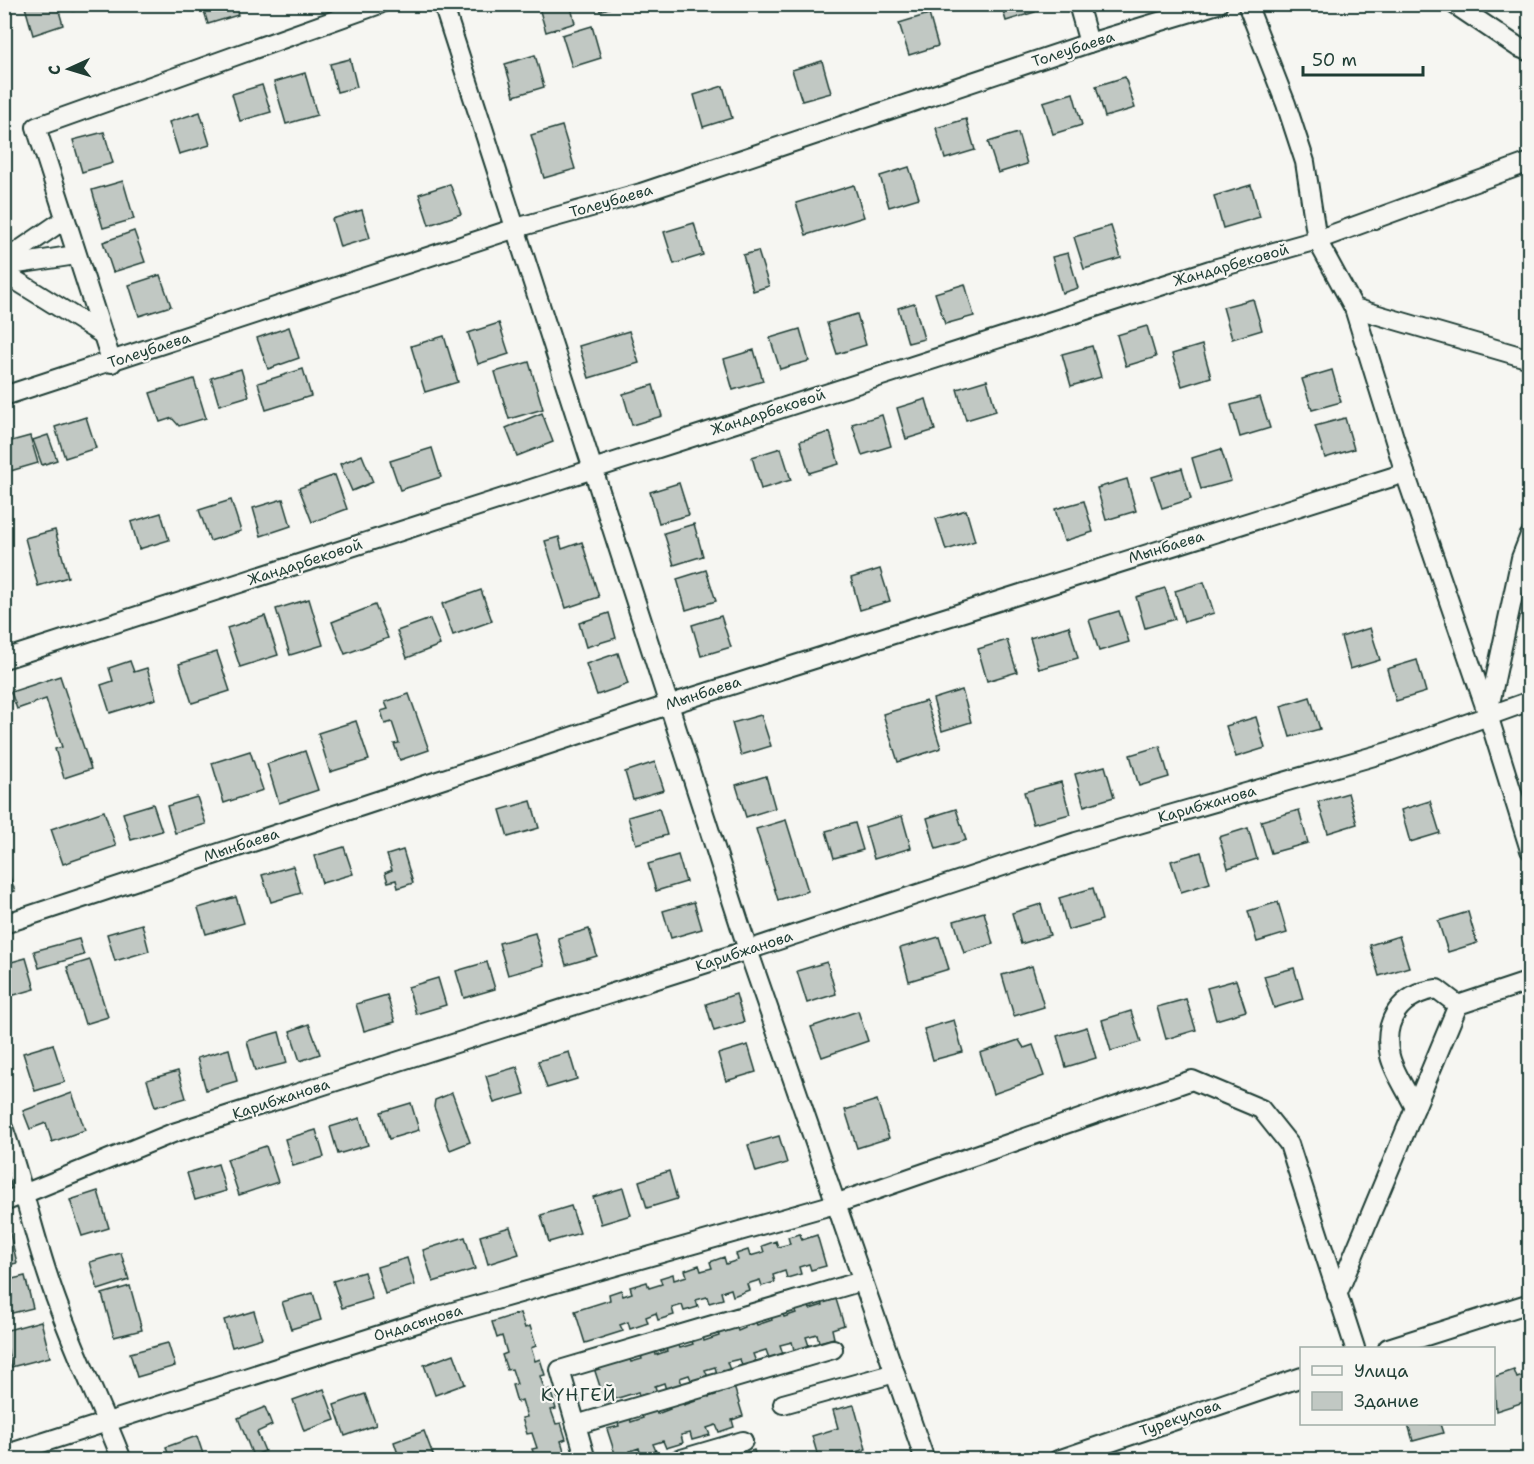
<svg xmlns="http://www.w3.org/2000/svg" width="1534" height="1464" viewBox="0 0 1534 1464" font-family="'Shantell Sans',sans-serif">
	<style>
		.building { fill: #c1c8c3; stroke: #1f3d34; stroke-width: 1.5 }
		.lines { fill: none; stroke-linecap: round; stroke-linejoin: round }
		.minor-casing { stroke: #1f3d34; stroke-width: 22 }
		.minor { stroke: #f6f6f2; stroke-width: 18 }
		.labels { text-anchor: middle; stroke-width: 4.5; stroke-linejoin: round; paint-order: stroke }
		.street-label { font-size: 15px; fill: #1f3d34; stroke: #f6f6f2 }
		.quarter-label { font-size: 18px; letter-spacing: 1.5px; fill: #1f3d34; stroke: #f6f6f2 }
	</style>
	<rect width="100%" height="100%" fill="#f6f6f2"/>
	<filter id="ink" filterUnits="userSpaceOnUse"><feTurbulence type="fractalNoise" baseFrequency=".0167" numOctaves="2"/><feDisplacementMap in="SourceGraphic" scale="12" xChannelSelector="R" yChannelSelector="G"/><feConvolveMatrix kernelMatrix="1 2 1 2 8 2 1 2 1" color-interpolation-filters="sRGB"/></filter>
	<g filter="url(#ink)">
		<g class="building">
			<polygon points="34,4 57,4 63,25 33,35 25,7"/>
			<polygon points="71,4 91,4 91,6 73,11"/>
			<polygon points="202,4 235,4 238,15 208,24"/>
			<polygon points="538,4 570,4 575,23 546,32"/>
			<polygon points="598,4 620,4 600,11"/>
			<polygon points="1001,4 1033,4 1035,12 1006,21"/>
			<polygon points="929,14 938,46 909,55 899,23"/>
			<polygon points="592,26 601,58 572,67 562,35"/>
			<polygon points="535,55 544,87 514,96 505,64"/>
			<polygon points="350,59 357,87 337,92 330,64"/>
			<polygon points="822,61 831,93 802,101 792,70"/>
			<polygon points="305,73 317,115 286,124 274,82"/>
			<polygon points="1125,77 1135,108 1105,117 1096,86"/>
			<polygon points="262,85 271,112 240,121 232,94"/>
			<polygon points="723,86 732,118 703,127 694,95"/>
			<polygon points="1073,93 1082,125 1053,134 1043,102"/>
			<polygon points="200,112 210,145 179,154 169,122"/>
			<polygon points="966,119 975,150 945,159 936,128"/>
			<polygon points="562,126 575,169 544,178 531,135"/>
			<polygon points="104,132 113,163 82,172 73,140"/>
			<polygon points="1018,133 1027,164 998,173 988,142"/>
			<polygon points="909,167 919,198 889,207 880,176"/>
			<polygon points="123,181 134,219 103,228 92,190"/>
			<polygon points="450,184 461,214 429,225 419,194"/>
			<polygon points="854,185 864,217 806,235 796,203"/>
			<polygon points="1251,185 1260,217 1223,228 1214,196"/>
			<polygon points="362,210 370,238 340,247 332,219"/>
			<polygon points="694,223 703,255 674,264 664,232"/>
			<polygon points="1111,226 1121,258 1084,269 1074,237"/>
			<polygon points="134,231 145,262 113,272 103,242"/>
			<polygon points="758,251 769,286 753,291 743,255"/>
			<polygon points="1068,253 1078,288 1062,293 1052,257"/>
			<polygon points="160,275 171,306 139,316 129,285"/>
			<polygon points="965,284 974,316 945,324 935,293"/>
			<polygon points="1253,299 1262,330 1232,339 1223,307"/>
			<polygon points="914,303 924,339 908,343 898,308"/>
			<polygon points="857,314 866,345 837,354 827,323"/>
			<polygon points="499,323 509,354 478,364 468,333"/>
			<polygon points="1147,326 1156,357 1126,366 1117,335"/>
			<polygon points="289,327 299,358 268,369 257,338"/>
			<polygon points="800,329 809,361 780,369 770,338"/>
			<polygon points="629,331 639,363 589,378 579,346"/>
			<polygon points="444,336 458,382 425,392 411,346"/>
			<polygon points="1202,345 1211,377 1182,386 1172,354"/>
			<polygon points="1092,346 1101,377 1071,386 1062,354"/>
			<polygon points="754,350 763,381 733,390 724,359"/>
			<polygon points="529,362 543,409 509,419 495,372"/>
			<polygon points="241,369 249,396 219,405 211,378"/>
			<polygon points="303,369 311,396 266,410 258,383"/>
			<polygon points="1332,370 1341,402 1312,410 1302,379"/>
			<polygon points="194,379 206,418 179,426 172,418 160,422 150,393"/>
			<polygon points="987,380 996,411 966,420 957,389"/>
			<polygon points="653,385 662,416 632,425 623,394"/>
			<polygon points="1260,397 1270,428 1240,437 1231,405"/>
			<polygon points="926,399 935,430 906,439 897,408"/>
			<polygon points="542,413 553,442 517,456 506,428"/>
			<polygon points="882,415 891,446 862,455 852,424"/>
			<polygon points="86,417 96,448 65,458 55,427"/>
			<polygon points="1345,418 1354,449 1325,458 1315,426"/>
			<polygon points="830,432 839,464 809,473 800,441"/>
			<polygon points="48,435 57,460 42,465 33,440"/>
			<polygon points="30,436 38,463 7,472 4,443"/>
			<polygon points="432,448 441,477 400,490 390,461"/>
			<polygon points="781,448 791,480 761,489 752,457"/>
			<polygon points="1221,449 1231,481 1201,489 1192,458"/>
			<polygon points="362,455 373,482 352,491 340,464"/>
			<polygon points="1182,468 1191,499 1162,508 1152,477"/>
			<polygon points="335,475 347,509 312,522 299,488"/>
			<polygon points="1127,479 1136,511 1106,520 1097,488"/>
			<polygon points="679,483 689,515 659,523 650,492"/>
			<polygon points="283,499 291,526 261,536 253,508"/>
			<polygon points="231,500 241,531 210,541 199,510"/>
			<polygon points="1084,501 1093,532 1064,541 1055,509"/>
			<polygon points="966,510 975,541 946,550 936,519"/>
			<polygon points="161,513 169,540 139,549 131,522"/>
			<polygon points="694,524 703,556 674,565 664,533"/>
			<polygon points="55,530 68,577 38,586 25,538"/>
			<polygon points="559,537 562,549 582,542 599,597 566,608 545,541"/>
			<polygon points="880,569 890,601 860,610 851,578"/>
			<polygon points="706,570 716,601 686,610 677,579"/>
			<polygon points="1204,582 1214,613 1184,622 1175,591"/>
			<polygon points="1165,588 1175,619 1145,628 1136,597"/>
			<polygon points="481,590 492,621 453,635 442,604"/>
			<polygon points="309,599 323,645 290,655 276,609"/>
			<polygon points="375,605 388,638 345,654 332,622"/>
			<polygon points="1119,611 1129,642 1099,651 1089,620"/>
			<polygon points="609,613 616,638 586,647 579,623"/>
			<polygon points="265,616 278,655 240,667 227,628"/>
			<polygon points="721,616 731,647 701,656 692,625"/>
			<polygon points="430,619 440,645 407,658 397,631"/>
			<polygon points="1069,626 1078,658 1039,669 1030,638"/>
			<polygon points="1370,628 1380,660 1350,669 1341,637"/>
			<polygon points="1007,640 1017,672 987,681 978,649"/>
			<polygon points="217,652 230,691 192,703 179,664"/>
			<polygon points="618,653 628,684 597,695 586,664"/>
			<polygon points="1417,660 1426,692 1396,701 1387,669"/>
			<polygon points="130,661 134,672 147,668 156,699 110,713 101,685 113,681 109,668"/>
			<polygon points="60,676 91,769 64,778 55,749 62,747 46,699 17,709 11,692"/>
			<polygon points="962,690 971,722 942,731 933,699"/>
			<polygon points="409,694 429,750 400,760 394,744 399,743 392,722 385,724 381,711 388,709 385,702"/>
			<polygon points="1310,697 1320,729 1290,737 1281,706"/>
			<polygon points="926,701 941,748 898,762 883,714"/>
			<polygon points="761,715 771,746 741,755 732,723"/>
			<polygon points="1256,717 1265,748 1236,757 1226,726"/>
			<polygon points="356,721 369,760 330,772 318,733"/>
			<polygon points="1160,746 1169,777 1139,786 1130,755"/>
			<polygon points="250,751 263,790 224,803 212,763"/>
			<polygon points="305,751 318,790 279,803 267,764"/>
			<polygon points="655,762 664,790 633,799 625,772"/>
			<polygon points="1105,766 1114,797 1084,806 1075,774"/>
			<polygon points="766,776 775,808 746,817 736,785"/>
			<polygon points="1061,782 1070,814 1033,824 1024,792"/>
			<polygon points="1348,793 1357,824 1328,833 1318,802"/>
			<polygon points="197,797 206,824 175,833 167,806"/>
			<polygon points="531,801 539,828 508,837 500,810"/>
			<polygon points="1430,801 1440,833 1410,842 1401,810"/>
			<polygon points="153,804 162,831 131,840 123,813"/>
			<polygon points="659,808 667,835 636,844 628,817"/>
			<polygon points="956,809 966,840 936,849 927,818"/>
			<polygon points="1299,810 1308,843 1271,853 1261,821"/>
			<polygon points="104,811 116,846 63,864 51,829"/>
			<polygon points="902,816 911,848 874,859 865,827"/>
			<polygon points="786,820 808,891 778,900 756,829"/>
			<polygon points="855,823 863,850 834,858 826,831"/>
			<polygon points="1248,828 1257,859 1228,868 1219,837"/>
			<polygon points="344,847 353,874 322,883 314,856"/>
			<polygon points="403,850 413,883 398,888 396,880 388,882 385,873 392,870 387,855"/>
			<polygon points="1201,852 1210,883 1181,892 1171,861"/>
			<polygon points="678,855 686,882 656,891 648,864"/>
			<polygon points="4,861 15,891 4,894"/>
			<polygon points="293,866 301,893 271,902 262,875"/>
			<polygon points="1093,888 1102,920 1068,930 1059,898"/>
			<polygon points="236,897 244,923 206,934 198,908"/>
			<polygon points="694,902 702,929 671,938 663,911"/>
			<polygon points="1278,902 1287,933 1257,942 1248,911"/>
			<polygon points="1041,904 1050,935 1021,944 1012,913"/>
			<polygon points="984,912 993,944 964,953 954,921"/>
			<polygon points="1468,912 1477,943 1448,952 1438,921"/>
			<polygon points="142,924 149,951 115,961 107,934"/>
			<polygon points="589,929 597,956 566,965 558,938"/>
			<polygon points="535,933 544,965 508,975 499,943"/>
			<polygon points="1399,936 1409,967 1379,976 1370,945"/>
			<polygon points="939,937 949,969 909,981 900,948"/>
			<polygon points="79,939 84,955 39,968 34,951"/>
			<polygon points="26,958 35,989 4,998 4,964"/>
			<polygon points="90,960 108,1017 85,1024 67,967"/>
			<polygon points="487,962 495,989 464,998 456,971"/>
			<polygon points="827,962 836,994 807,1003 797,971"/>
			<polygon points="1032,966 1044,1007 1014,1016 1002,975"/>
			<polygon points="1294,968 1303,999 1274,1008 1264,976"/>
			<polygon points="438,978 446,1005 416,1014 408,987"/>
			<polygon points="1236,980 1246,1011 1216,1020 1207,988"/>
			<polygon points="736,994 744,1022 714,1031 706,1004"/>
			<polygon points="387,995 395,1022 364,1031 356,1004"/>
			<polygon points="1186,999 1196,1030 1166,1039 1157,1007"/>
			<polygon points="858,1011 868,1041 822,1057 811,1027"/>
			<polygon points="1131,1011 1141,1042 1111,1051 1102,1020"/>
			<polygon points="954,1020 963,1052 933,1060 924,1029"/>
			<polygon points="309,1024 320,1054 300,1061 290,1031"/>
			<polygon points="1087,1027 1096,1058 1066,1067 1057,1036"/>
			<polygon points="279,1032 287,1063 255,1071 247,1041"/>
			<polygon points="1019,1040 1024,1048 1033,1045 1044,1076 993,1094 980,1053"/>
			<polygon points="53,1044 65,1082 35,1091 23,1053"/>
			<polygon points="748,1045 756,1072 726,1081 718,1054"/>
			<polygon points="229,1049 237,1081 206,1090 197,1058"/>
			<polygon points="569,1052 577,1079 547,1088 538,1061"/>
			<polygon points="517,1067 525,1094 494,1103 486,1076"/>
			<polygon points="178,1071 186,1098 155,1107 147,1080"/>
			<polygon points="72,1093 85,1130 52,1142 46,1123 30,1129 23,1111"/>
			<polygon points="452,1093 470,1142 450,1150 434,1107 435,1100"/>
			<polygon points="877,1100 889,1138 857,1148 845,1110"/>
			<polygon points="411,1103 419,1130 389,1139 381,1112"/>
			<polygon points="360,1118 368,1145 338,1154 330,1127"/>
			<polygon points="316,1130 324,1157 293,1166 285,1139"/>
			<polygon points="779,1136 787,1163 756,1172 748,1145"/>
			<polygon points="266,1146 278,1182 239,1195 227,1159"/>
			<polygon points="218,1164 226,1191 195,1200 187,1173"/>
			<polygon points="669,1171 677,1199 647,1208 639,1181"/>
			<polygon points="623,1188 631,1215 601,1224 593,1197"/>
			<polygon points="98,1191 109,1228 82,1236 70,1200"/>
			<polygon points="571,1206 580,1233 549,1242 541,1215"/>
			<polygon points="510,1227 519,1254 488,1264 480,1236"/>
			<polygon points="9,1229 17,1263 4,1266 4,1231"/>
			<polygon points="800,1234 802,1240 817,1235 826,1266 811,1270 809,1264 799,1267 801,1274 787,1278 785,1271 773,1275 775,1282 762,1286 760,1280 747,1284 749,1290 733,1296 731,1289 721,1292 723,1299 709,1303 707,1297 696,1300 698,1307 684,1311 682,1305 672,1308 674,1315 658,1320 656,1313 646,1317 648,1323 630,1329 628,1322 620,1325 623,1331 585,1343 575,1311 610,1300 609,1294 621,1290 623,1296 632,1293 630,1287 647,1282 649,1288 662,1284 660,1278 673,1274 674,1280 687,1276 685,1270 699,1265 701,1271 712,1268 710,1262 724,1257 726,1264 738,1260 736,1254 748,1250 750,1256 764,1252 762,1246 776,1241 778,1247 790,1244 788,1237"/>
			<polygon points="465,1237 475,1269 433,1282 423,1250"/>
			<polygon points="121,1253 129,1280 98,1290 90,1262"/>
			<polygon points="407,1258 415,1285 385,1294 377,1267"/>
			<polygon points="364,1272 372,1299 342,1308 333,1281"/>
			<polygon points="25,1276 33,1308 4,1315 4,1281"/>
			<polygon points="130,1286 142,1330 114,1337 102,1294"/>
			<polygon points="313,1293 321,1320 291,1329 282,1302"/>
			<polygon points="835,1296 844,1325 832,1329 834,1338 819,1342 817,1334 806,1337 809,1346 794,1350 792,1342 780,1345 783,1354 769,1358 766,1350 753,1354 756,1362 742,1366 740,1359 727,1362 730,1370 717,1374 715,1367 705,1370 708,1377 692,1382 689,1375 680,1378 682,1385 666,1390 664,1383 655,1386 657,1393 640,1398 638,1392 605,1402 594,1368 629,1357 631,1362 642,1359 641,1354 655,1350 656,1355 667,1351 665,1347 678,1343 680,1348 693,1344 691,1339 703,1335 704,1341 719,1336 718,1331 736,1325 738,1331 745,1328 744,1323 755,1320 757,1325 772,1320 770,1315 782,1312 784,1317 796,1313 794,1308 808,1304 810,1309 823,1305 821,1300"/>
			<polygon points="254,1311 262,1338 232,1347 224,1320"/>
			<polygon points="520,1313 525,1328 530,1326 536,1346 531,1348 535,1361 540,1359 545,1375 540,1376 545,1391 550,1389 556,1409 551,1410 556,1424 561,1423 566,1439 561,1441 566,1457 571,1455 573,1460 536,1460 532,1449 537,1448 532,1433 527,1434 522,1418 527,1417 522,1400 517,1402 512,1385 517,1384 512,1369 507,1370 502,1355 507,1353 502,1336 497,1338 492,1322"/>
			<polygon points="41,1321 50,1357 11,1367 4,1331"/>
			<polygon points="168,1343 175,1366 137,1377 130,1353"/>
			<polygon points="454,1354 465,1384 435,1395 424,1365"/>
			<polygon points="1514,1370 1517,1378 1525,1375 1530,1400 1496,1411 1494,1377"/>
			<polygon points="733,1383 743,1416 732,1420 734,1427 719,1432 716,1425 707,1428 710,1435 692,1440 690,1433 681,1435 683,1443 666,1448 663,1441 653,1444 656,1451 641,1456 639,1448 630,1451 632,1458 617,1460 607,1429 619,1426 617,1420 630,1416 631,1422 643,1418 641,1412 655,1408 657,1414 670,1409 668,1404 683,1399 684,1405 696,1401 695,1396 708,1391 709,1397 722,1393 720,1388"/>
			<polygon points="324,1389 335,1420 304,1431 293,1400"/>
			<polygon points="365,1394 376,1425 345,1436 334,1405"/>
			<polygon points="854,1405 866,1449 829,1460 819,1460 812,1436 838,1428 833,1410"/>
			<polygon points="265,1407 272,1425 257,1432 265,1451 253,1456 238,1418"/>
			<polygon points="1408,1424 1440,1424 1443,1433 1413,1441"/>
			<polygon points="424,1431 435,1460 400,1460 394,1442"/>
			<polygon points="197,1436 205,1460 170,1460 166,1447"/>
			<polygon points="754,1450 757,1460 725,1460"/>
		</g>
		<g class="lines">
			<defs>
				<g id="minor">
					<polyline points="443,4 748,950 925,1460"/>
					<polyline points="1078,4 1089,43"/>
					<polyline points="1247,4 1286,104 1305,162 1317,240 1354,308 1405,473 1488,715 1530,850"/>
					<polyline points="1454,4 1518,47 1530,52"/>
					<polyline points="4,261 65,219"/>
					<polyline points="4,266 76,255"/>
					<polyline points="4,273 102,334"/>
					<polyline points="1354,308 1530,359"/>
					<polyline points="112,363 36,127 380,4"/>
					<polyline points="4,396 516,228 641,193 1089,43 1218,4"/>
					<polyline points="4,659 1210,270 1317,240 1530,162"/>
					<polyline points="1488,713 1521,558 1530,535"/>
					<polyline points="4,924 668,705 1405,473"/>
					<path d="M1415,1108c-7,-16 -21,-35 -25,-52 -8,-36 11,-62 47,-67l21,16"/>
					<path d="M4,1130c17,48 28,98 44,146 20,63 50,122 74,184"/>
					<polyline points="4,1202 173,1133 748,950 1076,842 1388,752 1530,701"/>
					<polyline points="1337,1295 1458,1005 1530,981"/>
					<polyline points="1388,1348 1530,1303"/>
					<polyline points="783,1404 895,1373"/>
					<polyline points="576,1425 560,1370 862,1281"/>
					<polyline points="4,1455 442,1315 835,1204 1192,1080 1261,1109 1289,1144 1355,1348"/>
					<polyline points="586,1460 576,1425 833,1349"/>
					<polyline points="678,1460 743,1441"/>
					<polyline points="1058,1460 1302,1377"/>
				</g>
			</defs>
			<use href="#minor" class="minor-casing"/>
			<use href="#minor" class="minor"/>
		</g>
	</g>
	<g class="labels">
		<g class="street-label">
			<text transform="translate(1073 49) rotate(-18)" y="5">Толеубаева</text>
			<text transform="translate(611 201) rotate(-16)" y="5">Толеубаева</text>
			<text transform="translate(1231 265) rotate(-16)" y="5">Жандарбековой</text>
			<text transform="translate(149 350) rotate(-18)" y="5">Толеубаева</text>
			<text transform="translate(768 412) rotate(-18)" y="5">Жандарбековой</text>
			<text transform="translate(1166 547) rotate(-17)" y="5">Мынбаева</text>
			<text transform="translate(305 562) rotate(-18)" y="5">Жандарбековой</text>
			<text transform="translate(703 693) rotate(-18)" y="5">Мынбаева</text>
			<text transform="translate(1207 804) rotate(-16)" y="5">Карибжанова</text>
			<text transform="translate(241 845) rotate(-18)" y="5">Мынбаева</text>
			<text transform="translate(744 951) rotate(-18)" y="5">Карибжанова</text>
			<text transform="translate(281 1099) rotate(-18)" y="5">Карибжанова</text>
			<text transform="translate(418 1323) rotate(-17)" y="5">Ондасынова</text>
			<text transform="translate(1180 1418) rotate(-19)" y="5">Турекулова</text>
		</g>
		<g class="quarter-label">
			<text x="579" y="1401">КҮНГЕЙ</text>
		</g>
	</g>
	<rect width="1534" height="1464" fill="none" stroke="#f6f6f2" stroke-width="24"/>
	<rect x="12" y="12" width="1510" height="1440" fill="none" stroke="#1f3d34" stroke-width="2" filter="url(#ink)"/>
	<rect x="1300" y="1347" width="195" height="78" fill="#f6f6f2" stroke="#a0aca6" stroke-width="1.5"/>
	<rect x="1312" y="1366" width="30" height="9" fill="#f6f6f2" stroke="#a0aca6" stroke-width="1.5"/>
	<text x="1354" y="1377" font-size="18" fill="#1f3d34">Улица</text>
	<rect x="1312" y="1392" width="30" height="18" fill="#c1c8c3" stroke="#a0aca6" stroke-width="1.5"/>
	<text x="1354" y="1407" font-size="18" fill="#1f3d34">Здание</text>
	<g transform="translate(69 69) rotate(266)" stroke="#f6f6f2" stroke-width="4.5" paint-order="stroke">
	<path d="M0-4.5L10 22L0 15L-10 22Z" fill="#1f3d34"/>
	<text y="-9" font-size="16" font-weight="bold" text-anchor="middle" fill="#1f3d34">С</text>
	</g>
	<path d="M1303 66v9h120v-9" fill="none" stroke="#1f3d34" stroke-width="3"/>
	<text x="1312" y="66" font-size="18" fill="#1f3d34" stroke="#f6f6f2" stroke-width="4.5" paint-order="stroke">50 m</text>
</svg>
